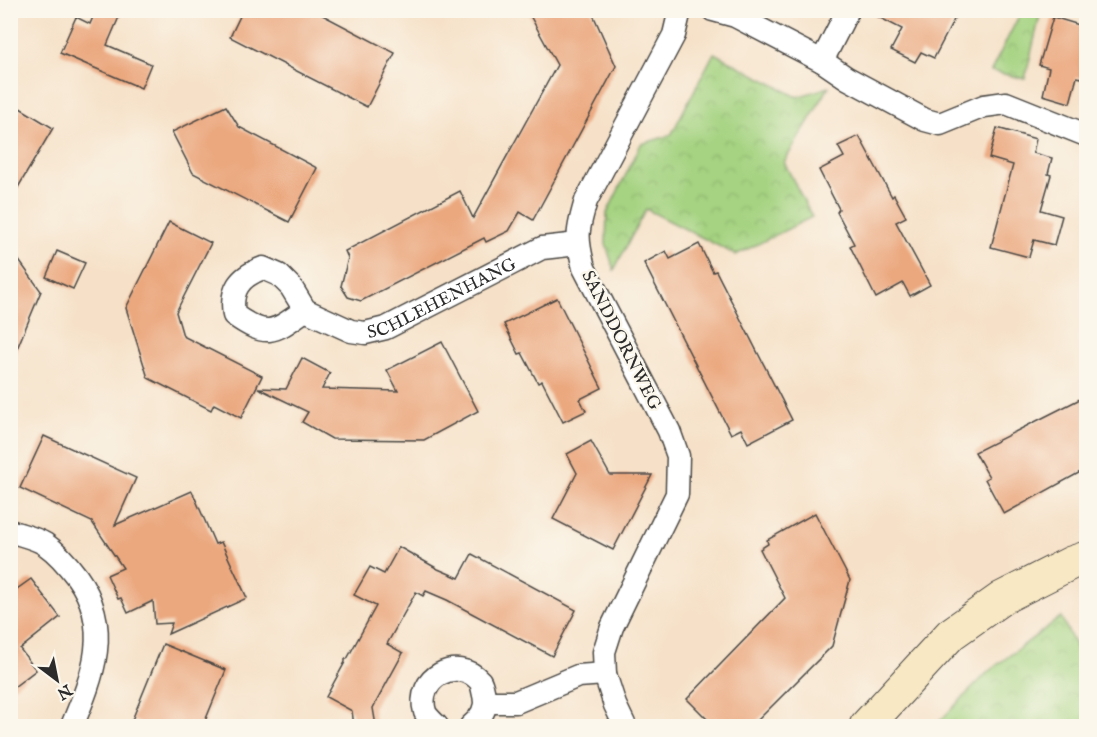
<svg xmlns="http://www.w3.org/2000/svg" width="1097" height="737" viewBox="0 0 1097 737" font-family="'IM FELL English',serif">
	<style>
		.park { fill: url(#park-crowns); stroke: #687f56; stroke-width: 1.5 }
		.building { fill: #eba87f }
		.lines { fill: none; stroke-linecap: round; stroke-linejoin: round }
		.street-casing { stroke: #494643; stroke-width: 25 }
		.secondary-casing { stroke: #494643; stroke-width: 35 }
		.street { stroke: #fff; stroke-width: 22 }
		.secondary { stroke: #f8e8c3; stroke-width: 33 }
		.labels { text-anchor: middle; stroke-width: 5; stroke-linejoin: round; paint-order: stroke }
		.street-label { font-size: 18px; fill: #2b2b2b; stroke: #fbf7ec }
	</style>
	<defs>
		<pattern id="park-crowns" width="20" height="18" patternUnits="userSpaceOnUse" patternTransform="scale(1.5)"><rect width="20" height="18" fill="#a5d381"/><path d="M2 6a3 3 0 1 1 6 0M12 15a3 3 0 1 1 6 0" fill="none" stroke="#8eb570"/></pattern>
	</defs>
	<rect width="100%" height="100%" fill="#fbf7ec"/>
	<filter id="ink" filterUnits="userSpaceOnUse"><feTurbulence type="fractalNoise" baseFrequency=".0167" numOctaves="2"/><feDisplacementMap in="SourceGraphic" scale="12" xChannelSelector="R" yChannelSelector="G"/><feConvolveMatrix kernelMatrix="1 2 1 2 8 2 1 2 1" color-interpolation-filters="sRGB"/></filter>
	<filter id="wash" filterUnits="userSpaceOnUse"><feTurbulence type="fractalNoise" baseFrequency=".008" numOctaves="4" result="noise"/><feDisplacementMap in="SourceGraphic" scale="24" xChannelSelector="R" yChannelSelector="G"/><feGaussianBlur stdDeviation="1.35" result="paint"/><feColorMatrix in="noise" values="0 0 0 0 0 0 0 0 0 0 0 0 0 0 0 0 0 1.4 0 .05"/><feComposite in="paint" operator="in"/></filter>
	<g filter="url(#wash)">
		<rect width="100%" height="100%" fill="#f6e1c8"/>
		<g class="park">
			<polygon points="1022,10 1041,11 1025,79 991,71"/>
			<polygon points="714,53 797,97 829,87 784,162 812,217 736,255 646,209 614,270 606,244 607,213 641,144 671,135"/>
			<polygon points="1061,617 1086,668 1086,726 935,726 989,671"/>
		</g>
		<g id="blocks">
			<g class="building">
				<polygon points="96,10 122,10 107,45 151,64 141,88 60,53 76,17 90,24"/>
				<polygon points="243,10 313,10 395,53 367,107 230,37"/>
				<polygon points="527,10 591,10 616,66 533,220 520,212 509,231 486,242 484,238 361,301 348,297 341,286 348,258 345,251 460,191 473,218 557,65"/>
				<polygon points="865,10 959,10 934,58 921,52 915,62 891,50 902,29"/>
				<polygon points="1053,17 1086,27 1086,79 1077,77 1070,103 1043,95 1049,68 1039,65"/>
				<polygon points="226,106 239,127 317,168 289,222 193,173 172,132"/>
				<polygon points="20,108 53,128 10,201 10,124"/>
				<polygon points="997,128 1036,139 1033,153 1052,158 1048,174 1051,175 1041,210 1062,216 1054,245 1034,240 1029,257 991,247 1013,165 989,158"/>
				<polygon points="859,136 892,197 894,195 906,217 896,222 930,285 910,296 903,283 876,298 850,246 854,244 837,212 839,209 819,170 844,157 838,146"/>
				<polygon points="169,222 211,243 176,312 183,336 262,376 241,418 214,404 211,410 148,378 126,308"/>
				<polygon points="699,244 713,272 716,271 792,420 748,443 741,429 731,434 644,263 666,251 670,259"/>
				<polygon points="10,248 41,291 11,363 10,363"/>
				<polygon points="57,251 85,263 73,289 46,277"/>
				<polygon points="557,298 602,388 580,399 586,411 563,422 542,381 538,383 522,353 519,354 504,324"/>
				<polygon points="442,342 478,411 424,440 332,439 302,422 308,412 258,388 286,389 302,358 330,373 322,389 398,391 387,370"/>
				<polygon points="1086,396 1086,469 1004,514 985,479 989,477 975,452"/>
				<polygon points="44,436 136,478 115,525 192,491 215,544 221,542 247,598 168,634 172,623 155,624 153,601 128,613 121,598 118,599 107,575 123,568 92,522 20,488"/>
				<polygon points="591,441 610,475 652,475 613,550 553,519 577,473 567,454"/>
				<polygon points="815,513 850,580 832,646 752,726 714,726 687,699 785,598 760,549 768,544 767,540"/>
				<polygon points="399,547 438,569 459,578 472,554 576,610 552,656 447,600 426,591 423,596 416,592 387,644 403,653 373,708 376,726 354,726 352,711 326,697 345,662 345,659 347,659 376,606 354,595 370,567 384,574"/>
				<polygon points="31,579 60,617 20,649 36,670 10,690 10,594"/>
				<polygon points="163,644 226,670 203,726 147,726 132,720"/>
			</g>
		</g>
	</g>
	<g filter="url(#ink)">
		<use href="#blocks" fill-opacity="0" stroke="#494643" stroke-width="1.5"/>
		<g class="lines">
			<defs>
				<g id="street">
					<polyline points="713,10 735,16 822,61 848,10"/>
					<polyline points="822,61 847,78 925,120 940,124 984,106 1006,103 1086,135"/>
					<path id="s1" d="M305,310c-31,22 -37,29 -71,5 -4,-25 5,-38 29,-47l16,7 12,12 14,23 46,21 14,2 21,-5 156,-80 36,-4"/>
					<path d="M10,531c11,4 26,7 35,13 13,9 23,21 32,33 36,50 16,99 -5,149"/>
					<polyline points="486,702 516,702 578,676 605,674"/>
					<path d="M437,726c-4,-4 -10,-9 -12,-14 -10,-34 32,-57 55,-31 2,3 3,10 4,14 4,13 -3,23 -13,31"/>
					<path d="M625,726l-10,-21 -10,-31 -1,-22 8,-25 65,-133 1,-38 -9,-25 -85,-163c-8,-31 -7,-37 2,-67l88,-166 6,-25"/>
				</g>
				<polyline id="secondary" points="866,726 951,634 1002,598 1071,563 1086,558"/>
			</defs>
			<use href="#street" class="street-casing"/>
			<use href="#secondary" class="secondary-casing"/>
			<use href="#street" class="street"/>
			<use href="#secondary" class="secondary"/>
		</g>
	</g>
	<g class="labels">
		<g class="street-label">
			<text dy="6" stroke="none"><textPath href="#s1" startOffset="352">SCHLEHENHANG</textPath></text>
			<text transform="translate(622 340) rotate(63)" y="6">SANDDORNWEG</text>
		</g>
	</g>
	<rect width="1097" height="737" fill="none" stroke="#fbf7ec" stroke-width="36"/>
	<g transform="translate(57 680) rotate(148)" stroke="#fbf7ec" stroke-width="4.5" paint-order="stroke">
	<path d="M0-4.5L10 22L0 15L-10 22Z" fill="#2b2b2b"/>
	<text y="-9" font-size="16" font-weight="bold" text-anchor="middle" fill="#2b2b2b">N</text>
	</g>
</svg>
